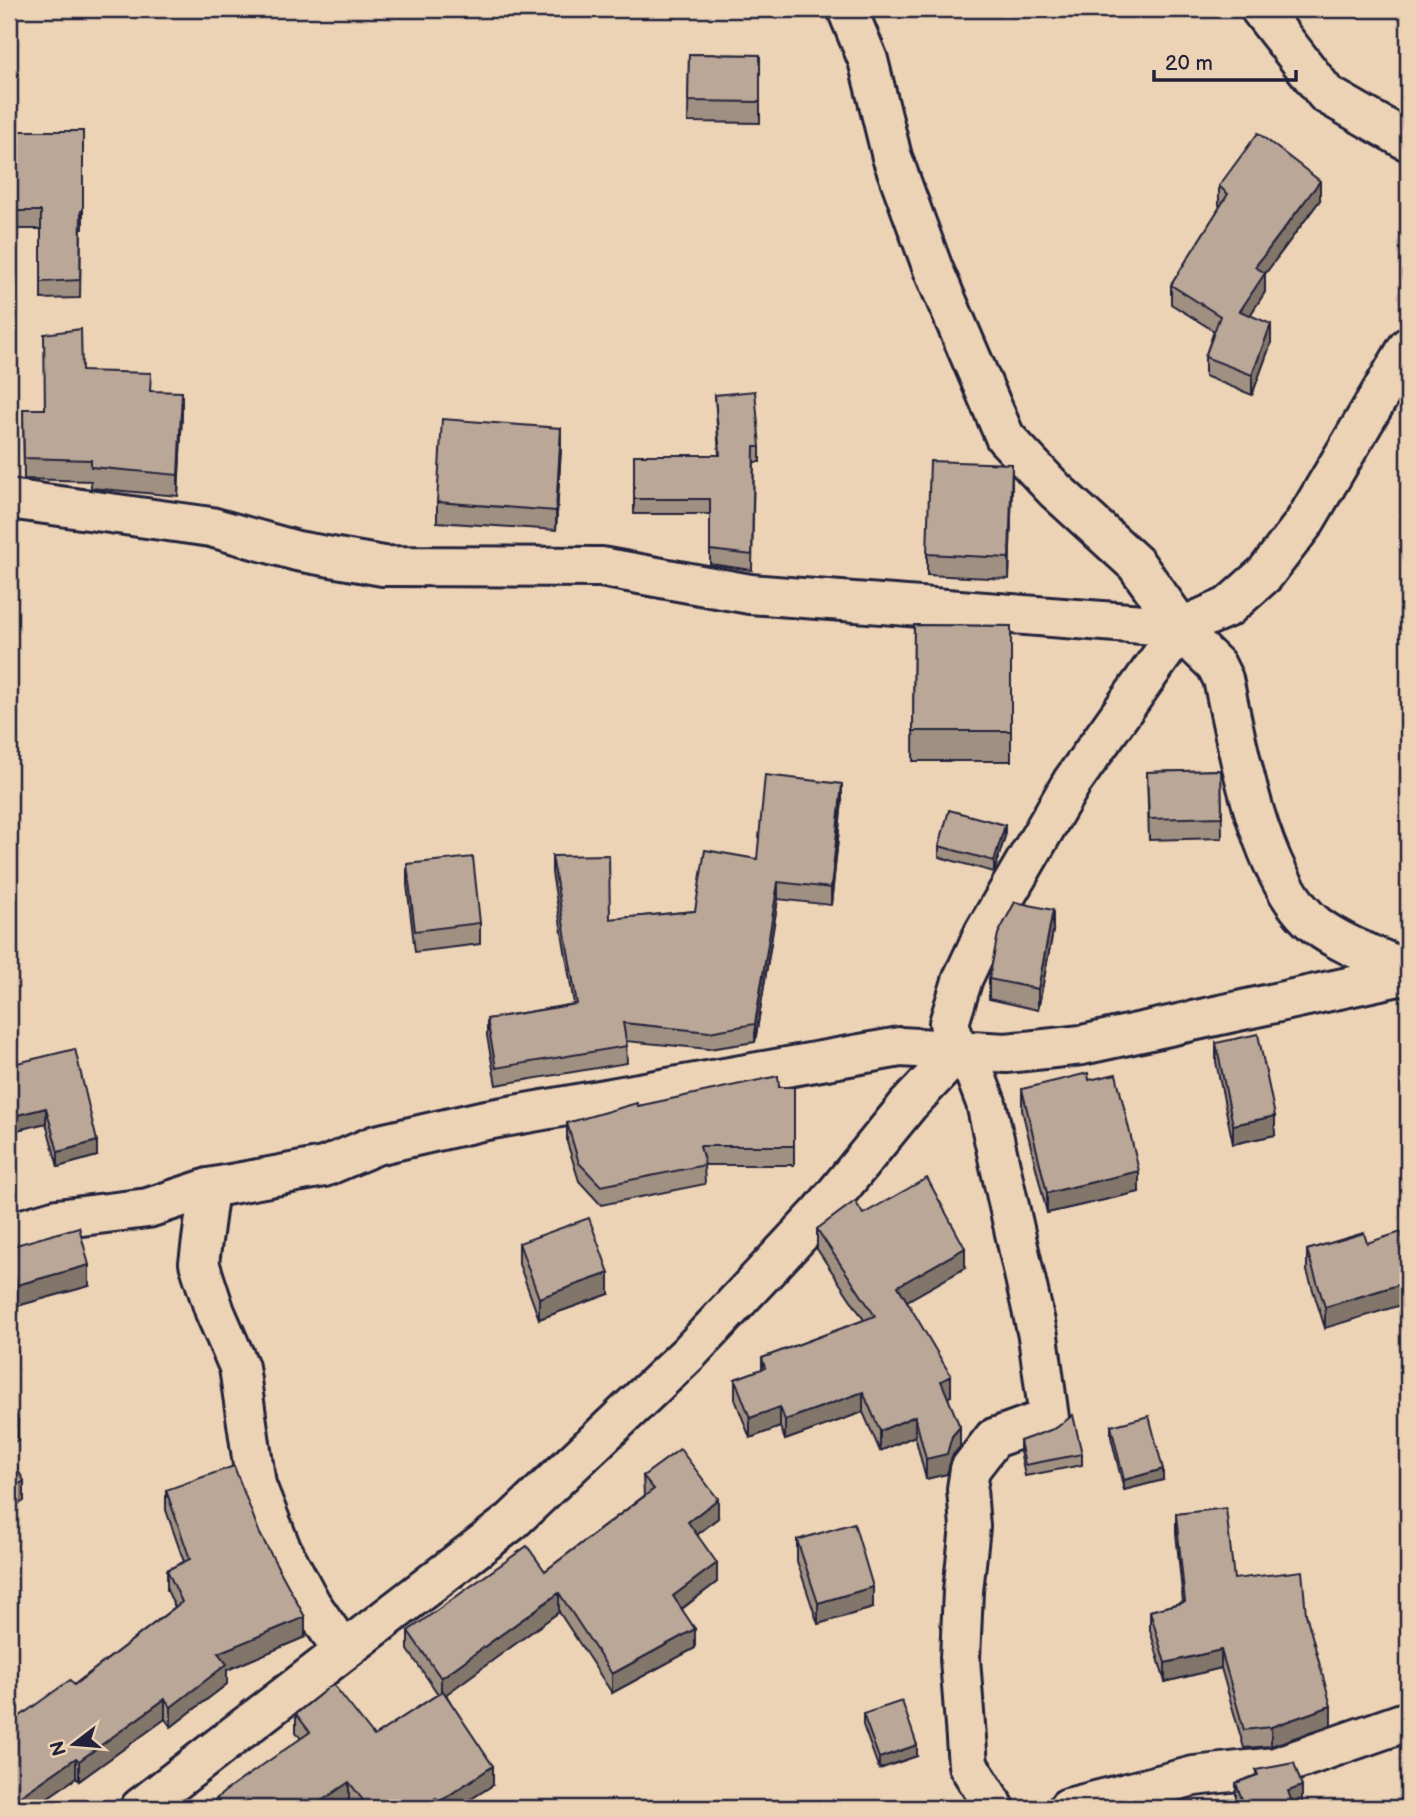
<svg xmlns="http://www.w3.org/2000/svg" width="1417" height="1817" viewBox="0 0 1417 1817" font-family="'Balsamiq Sans',sans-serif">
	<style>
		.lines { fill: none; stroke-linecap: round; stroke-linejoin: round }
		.minor-casing { stroke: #22223b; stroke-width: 44 }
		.minor { stroke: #edd3b5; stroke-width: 38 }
		.wall { fill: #a09082; stroke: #22223b; stroke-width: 2 }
		.shaded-wall { fill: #82756a; stroke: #22223b; stroke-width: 2 }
		.building { fill: #baa797; stroke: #22223b; stroke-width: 2 }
	</style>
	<rect width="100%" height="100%" fill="#edd3b5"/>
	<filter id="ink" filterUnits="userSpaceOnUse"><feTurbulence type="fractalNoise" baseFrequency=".0143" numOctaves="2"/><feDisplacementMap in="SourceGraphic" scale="14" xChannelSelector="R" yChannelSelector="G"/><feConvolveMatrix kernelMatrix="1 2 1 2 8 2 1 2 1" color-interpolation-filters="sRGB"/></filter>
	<g filter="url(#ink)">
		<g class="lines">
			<defs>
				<g id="minor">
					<path d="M847,9l21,51 24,97 41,112 72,168 50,53 81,74 55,77 25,24 7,14c15,69 37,203 94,247 27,20 61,31 91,45"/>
					<polyline points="1260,9 1326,94 1408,141"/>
					<polyline points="9,499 211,527 297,551 383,566 601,567 750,594 1182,627 1228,607 1265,574 1304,523 1408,347"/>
					<polyline points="209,1188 199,1263 215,1312 239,1367 256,1485 280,1546 311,1604 342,1649"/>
					<polyline points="9,1233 57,1219 148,1208 209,1188 324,1167 376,1145 481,1121 900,1047 1006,1053 1082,1045 1408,974"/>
					<polyline points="140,1808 512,1521 688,1354 821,1212 908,1105 958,1052"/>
					<polyline points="995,1808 968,1765 960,1659 963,1591 970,1527 967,1489 970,1469 994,1438 1049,1418 1038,1336 986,1103 975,1074 958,1052 949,1023 963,978 984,933 1072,782 1182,627"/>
					<polyline points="1068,1808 1194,1776 1276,1767 1408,1721"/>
				</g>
			</defs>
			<use href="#minor" class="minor-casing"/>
			<use href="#minor" class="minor"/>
		</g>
		<g class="wall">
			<polygon points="1408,26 1408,63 1405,63 1405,52"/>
			<polygon points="689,54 760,55 760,123 688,122"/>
			<polygon points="9,131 83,131 83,229 81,229 80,298 41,299 41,229 9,229"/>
			<polygon points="1219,186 1320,200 1265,274 1265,292 1250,315 1271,343 1252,395 1205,376 1205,357 1214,331 1171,304 1171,285 1220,207 1219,205"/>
			<polygon points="82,371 151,391 182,413 178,496 91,488 91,481 24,479 23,409 45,409"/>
			<polygon points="715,395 760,447 760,462 754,462 752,570 710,564 710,514 634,514 634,455 719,455"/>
			<polygon points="561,448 556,530 437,522 437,502"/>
			<polygon points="1012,485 1009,579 927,575 927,554"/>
			<polygon points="914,625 1011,626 1011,761 913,761"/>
			<polygon points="1221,770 1222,838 1149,840 1147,772"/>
			<polygon points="842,801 831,905 778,899 755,1042 709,1049 626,1041 627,1063 496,1085 487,1036 487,1019 574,1004 552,873 552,856 610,919 695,911 757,859"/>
			<polygon points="1005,836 994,872 939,857 939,846"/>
			<polygon points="407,864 480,923 480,944 415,952 407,885"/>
			<polygon points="1053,931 1038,1010 989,999 989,979"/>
			<polygon points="1216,1043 1275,1135 1233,1144 1216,1062"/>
			<polygon points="9,1065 97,1156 58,1167 46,1123 9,1132"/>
			<polygon points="1089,1080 1139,1192 1047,1213 1022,1110 1022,1089"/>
			<polygon points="779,1087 794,1087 794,1165 704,1165 705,1184 601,1205 579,1181 567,1142 567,1123 638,1106"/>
			<polygon points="863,1214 965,1268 907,1301 951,1396 948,1397 960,1447 952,1456 947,1474 926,1479 915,1436 880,1451 863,1412 785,1440 780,1427 750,1438 735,1399 735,1379 762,1369 762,1358 864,1320 817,1249 817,1229"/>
			<polygon points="1364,1233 1325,1328 1307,1271 1307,1250"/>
			<polygon points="519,1243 609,1294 539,1319 519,1264"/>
			<polygon points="9,1247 89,1286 17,1306 9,1278"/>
			<polygon points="1111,1426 1163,1480 1124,1490 1111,1437"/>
			<polygon points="1020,1441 1082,1454 1082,1465 1025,1476 1020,1452"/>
			<polygon points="643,1476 718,1518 697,1535 717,1582 682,1609 695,1648 612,1693 559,1612 446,1694 493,1785 457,1808 355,1808 349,1800 337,1808 206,1808 301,1739 296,1732 296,1714 374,1736 438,1694 408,1650 408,1631 545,1571 644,1496"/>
			<polygon points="166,1490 260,1534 305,1637 227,1670 227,1684 171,1727 165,1719 79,1781 76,1778 32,1808 9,1808 74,1685 175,1607 167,1590 167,1570 184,1562 166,1510"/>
			<polygon points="1176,1514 1234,1579 1306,1614 1331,1725 1271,1746 1244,1748 1221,1668 1165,1682 1150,1630 1150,1611 1183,1602 1176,1533"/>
			<polygon points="797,1540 873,1608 818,1624 797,1561"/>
			<polygon points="1408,1602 1408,1636 1404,1621 1404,1603"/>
			<polygon points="863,1714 917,1756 879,1769 863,1725"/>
			<polygon points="1256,1770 1302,1806 1298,1808 1237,1808 1236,1804 1236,1783 1256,1775"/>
		</g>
		<g class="shaded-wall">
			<polygon points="1320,181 1320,200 1265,274 1265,292 1240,331 1240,311 1255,267"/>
			<polygon points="1271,324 1271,343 1252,395 1252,375"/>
			<polygon points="182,392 182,413 178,496 178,475"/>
			<polygon points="561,428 561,448 556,530 556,511"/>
			<polygon points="1012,464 1012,485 1009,579 1009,558"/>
			<polygon points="842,784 842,801 831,905 831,888"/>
			<polygon points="1005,825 1005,836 994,872 994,861"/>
			<polygon points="778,882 778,899 755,1042 755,1024"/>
			<polygon points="1053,910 1053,931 1038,1010 1038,989"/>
			<polygon points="46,1108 46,1123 9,1132 9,1117"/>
			<polygon points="1275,1116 1275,1135 1233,1144 1233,1125"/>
			<polygon points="97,1141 97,1156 58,1167 58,1152"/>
			<polygon points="1139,1171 1139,1192 1047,1213 1047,1193"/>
			<polygon points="965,1248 965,1268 898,1306 898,1286"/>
			<polygon points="89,1265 89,1286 17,1306 17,1285"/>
			<polygon points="609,1273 609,1294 539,1319 539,1298"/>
			<polygon points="1408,1282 1408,1303 1325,1328 1325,1307"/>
			<polygon points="951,1376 951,1396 941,1401 941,1381"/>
			<polygon points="863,1392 863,1412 785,1440 785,1420"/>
			<polygon points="780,1407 780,1427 750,1438 750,1418"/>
			<polygon points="915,1416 915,1436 880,1451 880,1431"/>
			<polygon points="18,1420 18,1440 9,1445 9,1424"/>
			<polygon points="960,1427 960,1447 952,1456 947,1474 926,1479 926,1459 952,1436"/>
			<polygon points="1163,1469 1163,1480 1124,1490 1124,1480"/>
			<polygon points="24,1481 24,1501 9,1510 9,1490"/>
			<polygon points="718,1499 718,1518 688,1542 688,1522"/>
			<polygon points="717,1563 717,1582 673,1615 673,1596"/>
			<polygon points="873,1587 873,1608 818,1624 818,1603"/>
			<polygon points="559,1593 559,1612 441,1698 441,1678"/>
			<polygon points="305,1617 305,1637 227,1670 227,1684 171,1727 171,1707 218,1653"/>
			<polygon points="695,1629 695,1648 612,1693 612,1674"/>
			<polygon points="1221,1650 1221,1668 1165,1682 1165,1663"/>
			<polygon points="165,1699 165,1719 79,1781 79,1761"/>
			<polygon points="1331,1706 1331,1725 1271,1746 1271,1727"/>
			<polygon points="917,1745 917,1756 879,1769 879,1758"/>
			<polygon points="76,1758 76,1778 32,1808 9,1808 9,1804"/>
			<polygon points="493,1766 493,1785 457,1808 439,1808 439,1802"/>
			<polygon points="349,1782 349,1800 337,1808 311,1808"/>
			<polygon points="1302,1786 1302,1806 1298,1808 1288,1808 1288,1791"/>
			<polygon points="436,1798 436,1808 423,1808"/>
		</g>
		<g class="building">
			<polygon points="1408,26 1408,53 1405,52"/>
			<polygon points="689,54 760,55 760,102 688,101"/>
			<polygon points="9,131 83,131 83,211 81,211 80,280 41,282 41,211 9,211"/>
			<polygon points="1258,133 1320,181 1255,267 1265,273 1240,311 1271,324 1252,375 1205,357 1220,316 1171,285 1228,194 1219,186"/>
			<polygon points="81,329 82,371 151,373 150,391 182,392 178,475 91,467 91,460 24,458 23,409 45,409 44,334"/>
			<polygon points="755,391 760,447 754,447 752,555 710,550 710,499 634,499 634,455 720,455 715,395"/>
			<polygon points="442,419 561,428 556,511 437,502"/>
			<polygon points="930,461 1012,464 1009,558 927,554"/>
			<polygon points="914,625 1011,626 1011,731 913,731"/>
			<polygon points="1221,770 1222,817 1149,819 1147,772"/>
			<polygon points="765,775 842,784 831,888 778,882 755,1024 709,1032 623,1023 627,1046 496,1068 487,1019 577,1004 552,856 609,855 610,919 695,911 705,850 757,859"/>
			<polygon points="949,810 1005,825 994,861 939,846"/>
			<polygon points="473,857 480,923 415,931 407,864"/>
			<polygon points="1015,902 1053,910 1038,989 989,979 998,934"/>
			<polygon points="1258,1034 1275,1116 1233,1125 1216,1043"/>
			<polygon points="75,1049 97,1141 58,1152 46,1108 9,1117 9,1065"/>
			<polygon points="1088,1073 1089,1080 1116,1074 1139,1171 1047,1193 1022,1089"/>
			<polygon points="778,1076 779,1087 794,1087 794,1146 700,1146 705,1165 601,1186 579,1163 567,1123 637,1103 638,1106"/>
			<polygon points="927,1178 965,1248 898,1286 951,1376 941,1381 960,1427 952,1436 947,1454 926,1459 915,1416 880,1431 863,1392 785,1420 780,1407 750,1418 735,1379 765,1368 762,1358 875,1316 817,1229 855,1201 863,1214"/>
			<polygon points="589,1218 609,1273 539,1298 519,1243"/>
			<polygon points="79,1227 89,1265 17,1285 9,1257 9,1247"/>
			<polygon points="1401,1232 1408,1256 1408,1282 1325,1307 1307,1250 1364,1233 1367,1243"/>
			<polygon points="9,1402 18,1420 9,1424"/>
			<polygon points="1073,1415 1082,1454 1025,1465 1020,1441 1056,1428"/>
			<polygon points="1149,1416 1163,1469 1124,1480 1111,1426"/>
			<polygon points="680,1449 718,1499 688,1522 717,1563 673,1596 695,1629 612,1674 559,1593 441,1678 408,1631 527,1546 545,1571 654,1489 643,1476"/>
			<polygon points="9,1454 24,1481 9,1490"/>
			<polygon points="234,1466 260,1534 305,1617 218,1653 227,1664 171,1707 165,1699 79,1761 76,1758 9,1804 9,1724 70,1680 74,1685 182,1602 167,1570 190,1559 166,1490"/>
			<polygon points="1226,1508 1234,1579 1302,1571 1306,1614 1331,1706 1271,1727 1244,1730 1221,1650 1165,1663 1150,1611 1185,1602 1176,1514"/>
			<polygon points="854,1523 873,1587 818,1603 797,1540"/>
			<polygon points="1408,1602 1408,1618 1404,1603"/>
			<polygon points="333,1684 374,1736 443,1691 493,1766 439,1802 436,1798 423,1808 369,1808 349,1782 311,1808 206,1808 224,1792 310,1732 296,1714"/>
			<polygon points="902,1701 917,1745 879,1758 863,1714"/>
			<polygon points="1294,1763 1302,1786 1288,1791 1294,1808 1245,1808 1236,1783 1258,1775 1256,1770"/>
		</g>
	</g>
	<rect width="1417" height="1817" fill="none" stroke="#edd3b5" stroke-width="35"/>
	<rect x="18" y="18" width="1382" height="1782" fill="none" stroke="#22223b" stroke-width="2.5" filter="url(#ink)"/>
	<g transform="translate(74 1744) rotate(254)" stroke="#edd3b5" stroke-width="5" paint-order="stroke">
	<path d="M0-5L12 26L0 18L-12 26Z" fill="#22223b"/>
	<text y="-10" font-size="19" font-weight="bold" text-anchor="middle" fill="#22223b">N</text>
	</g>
	<path d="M1154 70v10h142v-10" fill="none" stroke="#22223b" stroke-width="3.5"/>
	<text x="1165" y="70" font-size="21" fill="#22223b" stroke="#edd3b5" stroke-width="5" paint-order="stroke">20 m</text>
</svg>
